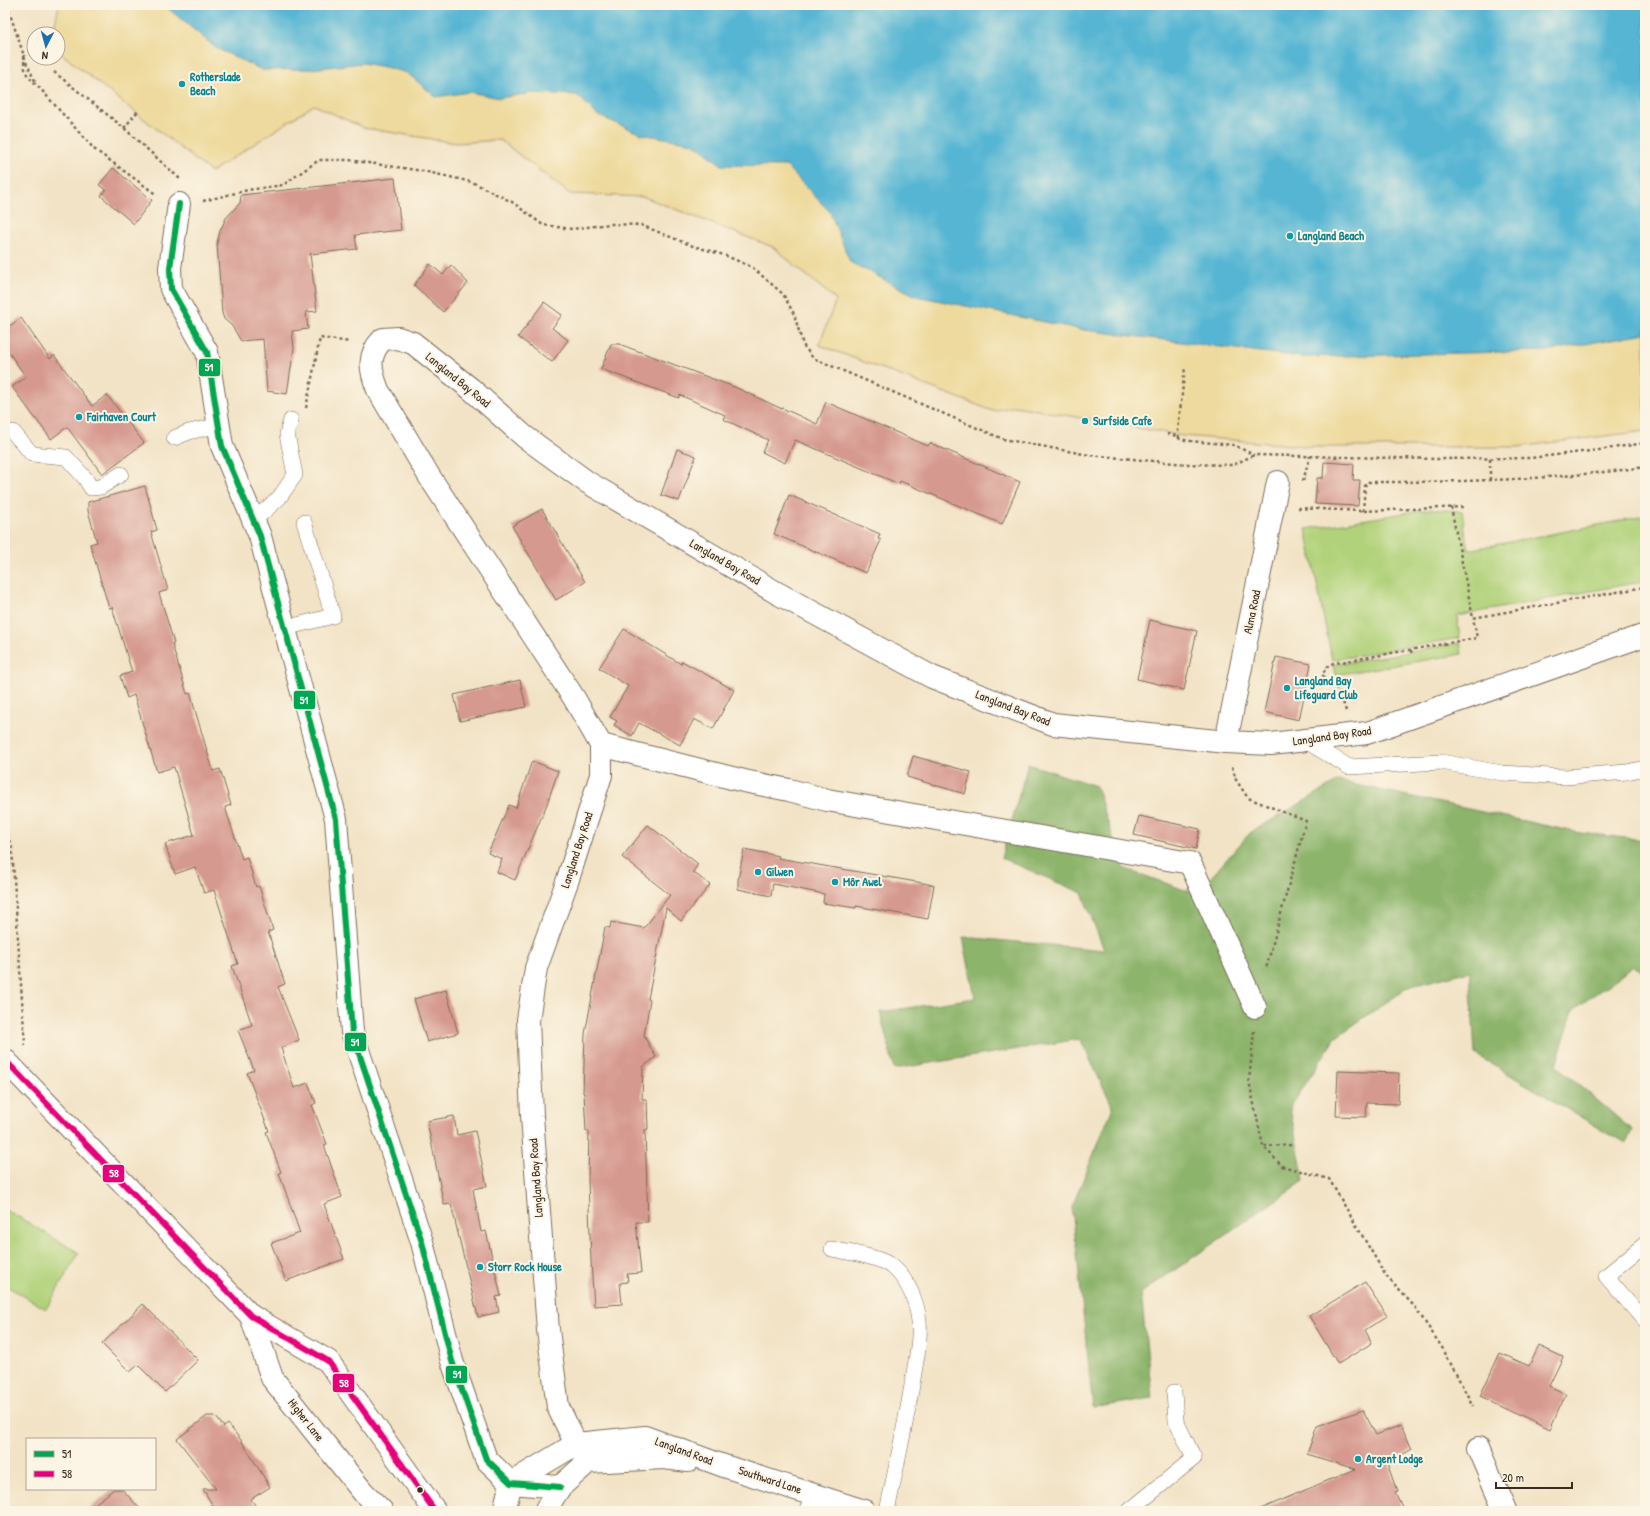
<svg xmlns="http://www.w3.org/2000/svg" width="1650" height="1516" viewBox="0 0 1650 1516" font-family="'Patrick Hand',sans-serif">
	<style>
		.green { fill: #b1d27a; stroke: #767e4c }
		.forest { fill: #8cb46a; stroke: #646f44 }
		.sand { fill: #eeda9e; stroke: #94825e }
		.water { fill: #54b5d3; stroke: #487078 }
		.building { fill: #d6998f }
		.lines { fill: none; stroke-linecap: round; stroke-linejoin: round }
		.lane-casing { stroke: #7b6b59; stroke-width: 16 }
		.street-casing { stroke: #7b6b59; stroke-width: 24 }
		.secondary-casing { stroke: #7b6b59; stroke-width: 24 }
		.path { stroke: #7b6b59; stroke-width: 2.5; stroke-dasharray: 3 3; stroke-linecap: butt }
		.lane { stroke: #fff; stroke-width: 15 }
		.street { stroke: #fff; stroke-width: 22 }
		.secondary { stroke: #fff; stroke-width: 22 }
		.bus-1-casing { stroke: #fcf5e5; stroke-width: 9 }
		.bus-2-casing { stroke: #fcf5e5; stroke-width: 9 }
		.bus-1 { stroke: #00a651; stroke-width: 6 }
		.bus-2 { stroke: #e5007d; stroke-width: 6 }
		.culture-dot { fill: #0f9aa8; stroke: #fcf5e5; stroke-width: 1.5 }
		.bus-dot { fill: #3b2a1e; stroke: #fcf5e5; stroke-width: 1.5 }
		.labels { text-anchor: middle; stroke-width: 4; stroke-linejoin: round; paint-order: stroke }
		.culture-label { font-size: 12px; font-weight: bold; fill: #0d838f; stroke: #fcf5e5; text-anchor: start }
		.street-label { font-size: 12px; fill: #3b2a1e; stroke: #fcf5e5 }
		.line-badge { stroke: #fcf5e5; stroke-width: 1.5 }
		.badge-label { font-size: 11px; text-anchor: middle; font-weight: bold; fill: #fff }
	</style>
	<rect width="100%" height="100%" fill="#fcf5e5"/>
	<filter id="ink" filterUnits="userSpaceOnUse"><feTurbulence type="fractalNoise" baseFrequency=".025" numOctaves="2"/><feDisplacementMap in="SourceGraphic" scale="8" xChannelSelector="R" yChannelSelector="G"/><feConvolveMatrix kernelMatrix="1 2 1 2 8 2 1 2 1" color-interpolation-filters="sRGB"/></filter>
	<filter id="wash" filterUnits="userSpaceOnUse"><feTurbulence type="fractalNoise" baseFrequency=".012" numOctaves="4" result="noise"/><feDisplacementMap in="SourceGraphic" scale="16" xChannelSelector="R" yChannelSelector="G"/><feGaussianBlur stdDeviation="0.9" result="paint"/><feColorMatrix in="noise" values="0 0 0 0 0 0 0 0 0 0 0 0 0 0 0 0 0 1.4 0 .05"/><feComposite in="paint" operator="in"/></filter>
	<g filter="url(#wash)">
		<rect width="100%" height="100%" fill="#f2e3c6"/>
		<g class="green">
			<polygon points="1430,509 1462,511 1468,550 1645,516 1645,581 1457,616 1460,638 1332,660 1306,529"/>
			<polygon points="1460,643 1462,654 1335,675 1333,665"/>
			<polygon points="5,1209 79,1253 46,1309 5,1285"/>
		</g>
		<polygon class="forest" points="1028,764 1096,786 1123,868 1196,894 1250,833 1338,781 1580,833 1645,840 1645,973 1634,966 1573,1010 1556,1065 1632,1130 1626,1144 1475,1054 1470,971 1408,987 1335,1038 1290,1108 1304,1181 1141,1293 1152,1398 1093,1408 1072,1207 1113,1107 1080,1039 894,1069 880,1012 975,998 963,937 1104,950 1082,893 1001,858"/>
		<polygon class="sand" points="59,5 1136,5 1645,50 1645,431 1517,447 1316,447 1183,436 1015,406 993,411 819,345 836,300 773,247 644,197 570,194 500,140 456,143 364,128 314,105 211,172 58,51 58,34 53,34"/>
		<polygon class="water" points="164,5 1645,5 1645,333 1547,351 1302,357 1084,330 916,296 850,262 830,212 786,166 722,165 693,143 641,134 597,115 577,95 532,93 500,98 469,92 436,97 407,73 385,67 362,63 312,69 262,70 216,48"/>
		<g id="blocks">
			<g class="building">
				<polygon points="113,168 152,200 134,224 101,196 106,190 99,185"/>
				<polygon points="395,178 401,230 355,235 357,249 310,254 317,311 306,312 308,329 292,331 294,348 287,394 267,391 263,339 241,341 232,326 224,319 222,313 217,243 220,231 226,218 240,203 241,195"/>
				<polygon points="430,264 443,275 451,265 468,283 443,312 414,285"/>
				<polygon points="544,302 562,315 552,328 568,340 552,362 518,337"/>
				<polygon points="21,318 50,359 54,355 92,406 107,395 144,443 102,474 67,427 51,439 12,387 26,377 5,347 5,329"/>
				<polygon points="611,344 619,344 737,388 782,409 782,408 817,424 826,402 928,446 930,443 1020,482 1002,524 900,481 899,484 795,440 785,463 762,452 768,440 723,419 725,415 680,395 679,398 601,369"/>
				<polygon points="677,449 696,456 679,501 661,495"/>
				<polygon points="1324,462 1354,464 1353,480 1360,480 1358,506 1315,504 1317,478 1323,478"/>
				<polygon points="145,486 157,530 151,532 168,590 159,593 174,643 172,644 187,694 190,693 213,771 220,769 231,805 225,807 242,859 247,857 256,887 259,886 273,930 268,932 285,984 278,987 299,1040 281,1048 294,1088 308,1083 316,1103 312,1105 327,1144 324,1145 342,1197 324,1204 344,1259 286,1281 271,1243 300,1233 279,1173 281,1172 266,1132 269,1131 247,1073 254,1070 238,1030 252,1025 232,966 238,964 214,890 204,893 195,867 175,874 165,844 194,835 174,767 157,772 134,695 127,698 120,676 132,672 112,607 109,608 90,544 97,542 88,511 88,502"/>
				<polygon points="789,495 880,534 878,539 881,540 866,573 774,534"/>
				<polygon points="542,509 585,582 556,600 512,526"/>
				<polygon points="1150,620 1197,631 1184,690 1137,679"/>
				<polygon points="624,629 681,664 682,661 734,690 713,729 694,719 680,745 639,723 632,736 614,725 617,721 610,717 628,686 599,668"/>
				<polygon points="1276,657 1311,664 1299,720 1264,712"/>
				<polygon points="520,680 526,707 460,721 454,695"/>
				<polygon points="913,756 971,772 965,794 907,777"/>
				<polygon points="532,761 558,771 547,804 515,880 497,872 502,859 488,853 509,805 516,808"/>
				<polygon points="1139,816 1200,829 1196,849 1134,835"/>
				<polygon points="648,825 698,864 693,872 710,885 681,921 666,908 648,999 650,1000 644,1036 656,1057 643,1067 642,1099 647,1099 648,1129 645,1130 648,1222 636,1222 641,1273 627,1274 628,1282 620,1283 622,1304 594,1306 591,1261 588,1180 589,1131 586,1131 584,1093 583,1093 585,1034 605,927 610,928 611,922 644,928 670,895 622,857"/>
				<polygon points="744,849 779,856 778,858 934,885 928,919 856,906 856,908 823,903 824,894 773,884 771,896 738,889 738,880"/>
				<polygon points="446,990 458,1033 427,1042 414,999"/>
				<polygon points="1338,1071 1399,1073 1398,1104 1367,1103 1366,1117 1336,1116"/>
				<polygon points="454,1116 457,1135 475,1131 487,1186 473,1189 481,1232 486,1231 501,1296 496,1297 499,1312 478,1317 451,1204 444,1205 427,1121"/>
				<polygon points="1365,1282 1387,1316 1365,1330 1372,1343 1338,1364 1309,1316"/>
				<polygon points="143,1304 198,1360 165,1392 138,1365 130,1372 102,1344"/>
				<polygon points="1539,1346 1563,1357 1549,1386 1566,1394 1550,1429 1480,1396 1500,1353 1529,1366"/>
				<polygon points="1363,1410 1376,1435 1401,1425 1412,1449 1388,1463 1398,1491 1395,1492 1404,1511 1256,1511 1355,1469 1307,1454 1317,1426"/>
				<polygon points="207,1416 215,1416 224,1427 228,1424 241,1440 270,1487 251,1499 259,1511 216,1511 203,1489 216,1489 177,1439"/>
				<polygon points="114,1489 122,1489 142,1511 86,1511"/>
			</g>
		</g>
	</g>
	<g filter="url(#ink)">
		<use href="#blocks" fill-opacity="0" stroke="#7b6b59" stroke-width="1"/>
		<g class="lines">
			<defs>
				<g id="lane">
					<polyline points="13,432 32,454 66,457 85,478 91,488 101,487 121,474"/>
					<polyline points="174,438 189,432 220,425"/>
					<polyline points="254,520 279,498 295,475 287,434 291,420"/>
					<polyline points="285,628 333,616 304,522"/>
					<polyline points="1304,740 1349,767 1441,762 1502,773 1565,777 1627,772 1645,768"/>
					<polyline points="1645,1244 1606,1276 1645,1321"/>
					<path d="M832,1249c18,4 47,7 61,18 15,13 24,35 26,54 2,21 -4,43 -7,64 -7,42 -16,84 -25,126"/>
					<polyline points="807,1511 815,1495"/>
					<polyline points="1129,1511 1194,1458 1176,1421 1174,1392"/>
				</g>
				<g id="street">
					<polyline points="179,204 170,268 171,289 207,352 222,446 260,536 336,819 352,1032 422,1242 452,1361 486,1459 511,1483 560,1487"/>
					<polyline points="1226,742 1278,482"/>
					<polyline points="601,745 744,781 789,790 827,800 1190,863 1255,1007"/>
					<polyline points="1478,1448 1505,1511"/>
					<path d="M587,1459l-11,-15 -18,-37 -10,-77 -9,-119 -7,-95 -4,-96 8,-52 32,-89 33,-104v-30l-27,-47 -145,-222 -51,-86c-8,-20 -11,-35 5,-51l15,-1 15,5 58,46 54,48 62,45 190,111 155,84 121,47 173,18 45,2 96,-11 278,-98"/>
				</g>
				<g id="secondary">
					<polyline points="5,1060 251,1316 328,1361 435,1511"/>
					<polyline points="251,1316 272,1378 363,1492 382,1511"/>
					<polyline points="504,1511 511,1483 576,1444 645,1437 721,1465 864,1511"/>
					<polyline points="545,1511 560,1487 588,1462 664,1458 688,1461"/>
				</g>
			</defs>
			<use href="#lane" class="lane-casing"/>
			<use href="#street" class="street-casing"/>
			<use href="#secondary" class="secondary-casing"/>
			<g class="path">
				<polyline points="7,5 26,62 36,83"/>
				<path d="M24,55c0,16 1,20 13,30l57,64 63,46"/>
				<polyline points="54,72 124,128 180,179"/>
				<polyline points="124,128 138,111"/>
				<polyline points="203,201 248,190 283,185 319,160 349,160 423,171 472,182 512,202 543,225 572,229 610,224 641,225 693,246 724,255 752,267 783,294 794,314 803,345 813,358 1003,439 1089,455 1186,464 1233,465 1254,455 1439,459 1530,458 1599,450 1645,443"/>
				<polyline points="306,408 320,338 351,342"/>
				<polyline points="1167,434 1177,436 1180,439 1191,441 1234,445 1254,455"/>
				<polyline points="1179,438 1178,430 1185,367"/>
				<polyline points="1490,459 1490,480"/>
				<polyline points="1303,481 1310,456"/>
				<polyline points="1451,507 1473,618 1645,587"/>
				<polyline points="1298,508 1363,511 1465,507"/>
				<path d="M1363,511l2,-25 3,-4c93,0 185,-2 277,-15"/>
				<polyline points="1411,650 1412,655"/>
				<polyline points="1346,711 1339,690 1327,682 1322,674 1330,664 1477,638 1473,618"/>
				<polyline points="1232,767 1236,780 1248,798 1306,821 1266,969"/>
				<polyline points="5,829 12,848 25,1045"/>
				<polyline points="1254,1031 1249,1081 1263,1146 1282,1166 1329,1179 1386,1276 1415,1307 1443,1349 1473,1406"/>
				<polyline points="1264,1146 1294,1145"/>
			</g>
			<use href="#lane" class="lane"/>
			<use href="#street" class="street"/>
			<use href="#secondary" class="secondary"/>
			<defs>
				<polyline id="bus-1" points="179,204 170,268 171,289 207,352 222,446 260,536 336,819 352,1032 422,1242 452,1361 486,1459 511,1483 560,1487"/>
				<polyline id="bus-2" points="5,1060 251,1316 328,1361 435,1511"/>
			</defs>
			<use href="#bus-1" class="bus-1-casing"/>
			<use href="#bus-2" class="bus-2-casing"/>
			<use href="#bus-1" class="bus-1"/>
			<use href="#bus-2" class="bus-2"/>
		</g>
	</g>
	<g class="culture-dot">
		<circle cx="182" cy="84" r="4"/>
		<circle cx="1290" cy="236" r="4"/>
		<circle cx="79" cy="417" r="4"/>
		<circle cx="1085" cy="421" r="4"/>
		<circle cx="1287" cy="688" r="4"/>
		<circle cx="758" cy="872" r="4"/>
		<circle cx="835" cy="882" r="4"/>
		<circle cx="480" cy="1267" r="4"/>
		<circle cx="1358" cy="1459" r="4"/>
	</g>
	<circle class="bus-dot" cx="420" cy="1490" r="3.5"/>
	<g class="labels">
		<g class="culture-label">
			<text x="190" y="81">Rotherslade<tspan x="190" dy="14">Beach</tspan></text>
			<text x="1298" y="240">Langland Beach</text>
			<text x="87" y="421">Fairhaven Court</text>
			<text x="1093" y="425">Surfside Cafe</text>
			<text x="1295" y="685">Langland Bay<tspan x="1295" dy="14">Lifeguard Club</tspan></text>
			<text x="766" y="876">Gilwen</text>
			<text x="843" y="886">Môr Awel</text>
			<text x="488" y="1271">Storr Rock House</text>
			<text x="1366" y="1463">Argent Lodge</text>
		</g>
		<g class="street-label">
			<text transform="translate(458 380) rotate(39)" y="4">Langland Bay Road</text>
			<text transform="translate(725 562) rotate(30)" y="4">Langland Bay Road</text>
			<text transform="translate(1252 612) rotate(-78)" y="4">Alma Road</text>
			<text transform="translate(1013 708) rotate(21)" y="4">Langland Bay Road</text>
			<text transform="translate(1332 736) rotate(-8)" y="4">Langland Bay Road</text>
			<text transform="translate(577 850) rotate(-72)" y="4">Langland Bay Road</text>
			<text transform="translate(536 1178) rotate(-94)" y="4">Langland Bay Road</text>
			<text transform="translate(306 1420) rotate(52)" y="4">Higher Lane</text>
			<text transform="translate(684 1451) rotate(20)" y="4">Langland Road</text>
			<text transform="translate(770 1480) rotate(18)" y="4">Southward Lane</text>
		</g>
	</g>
	<g class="line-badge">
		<rect x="198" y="358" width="23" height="19" rx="4" fill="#00a651"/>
		<rect x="293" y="690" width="23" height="20" rx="4" fill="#00a651"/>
		<rect x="344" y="1032" width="23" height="20" rx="4" fill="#00a651"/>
		<rect x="102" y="1164" width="23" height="19" rx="4" fill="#e5007d"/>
		<rect x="445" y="1365" width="23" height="19" rx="4" fill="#00a651"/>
		<rect x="332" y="1373" width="23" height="20" rx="4" fill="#e5007d"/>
	</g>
	<g class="badge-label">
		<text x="209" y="371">51</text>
		<text x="304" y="704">51</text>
		<text x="355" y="1046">51</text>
		<text x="114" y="1177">58</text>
		<text x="457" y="1378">51</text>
		<text x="344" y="1387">58</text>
	</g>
	<rect width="1650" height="1516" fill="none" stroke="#fcf5e5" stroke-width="20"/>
	<rect x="26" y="1438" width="130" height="52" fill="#fcf5e5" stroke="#afa495"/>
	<rect x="34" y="1451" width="20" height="6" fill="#00a651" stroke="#afa495"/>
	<text x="62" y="1458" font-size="12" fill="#3b2a1e">51</text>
	<rect x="34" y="1471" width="20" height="6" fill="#e5007d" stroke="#afa495"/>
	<text x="62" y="1478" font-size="12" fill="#3b2a1e">58</text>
	<g transform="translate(46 46) rotate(186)"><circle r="19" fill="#fcf5e5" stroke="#afa495"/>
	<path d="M0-3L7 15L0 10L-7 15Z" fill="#1f6fb2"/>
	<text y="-6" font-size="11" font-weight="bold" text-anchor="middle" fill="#3b2a1e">N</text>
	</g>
	<path d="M1496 1482v6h76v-6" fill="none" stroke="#3b2a1e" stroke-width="2"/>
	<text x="1502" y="1482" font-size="12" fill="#3b2a1e" stroke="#fcf5e5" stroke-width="3" paint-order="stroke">20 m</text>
</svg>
